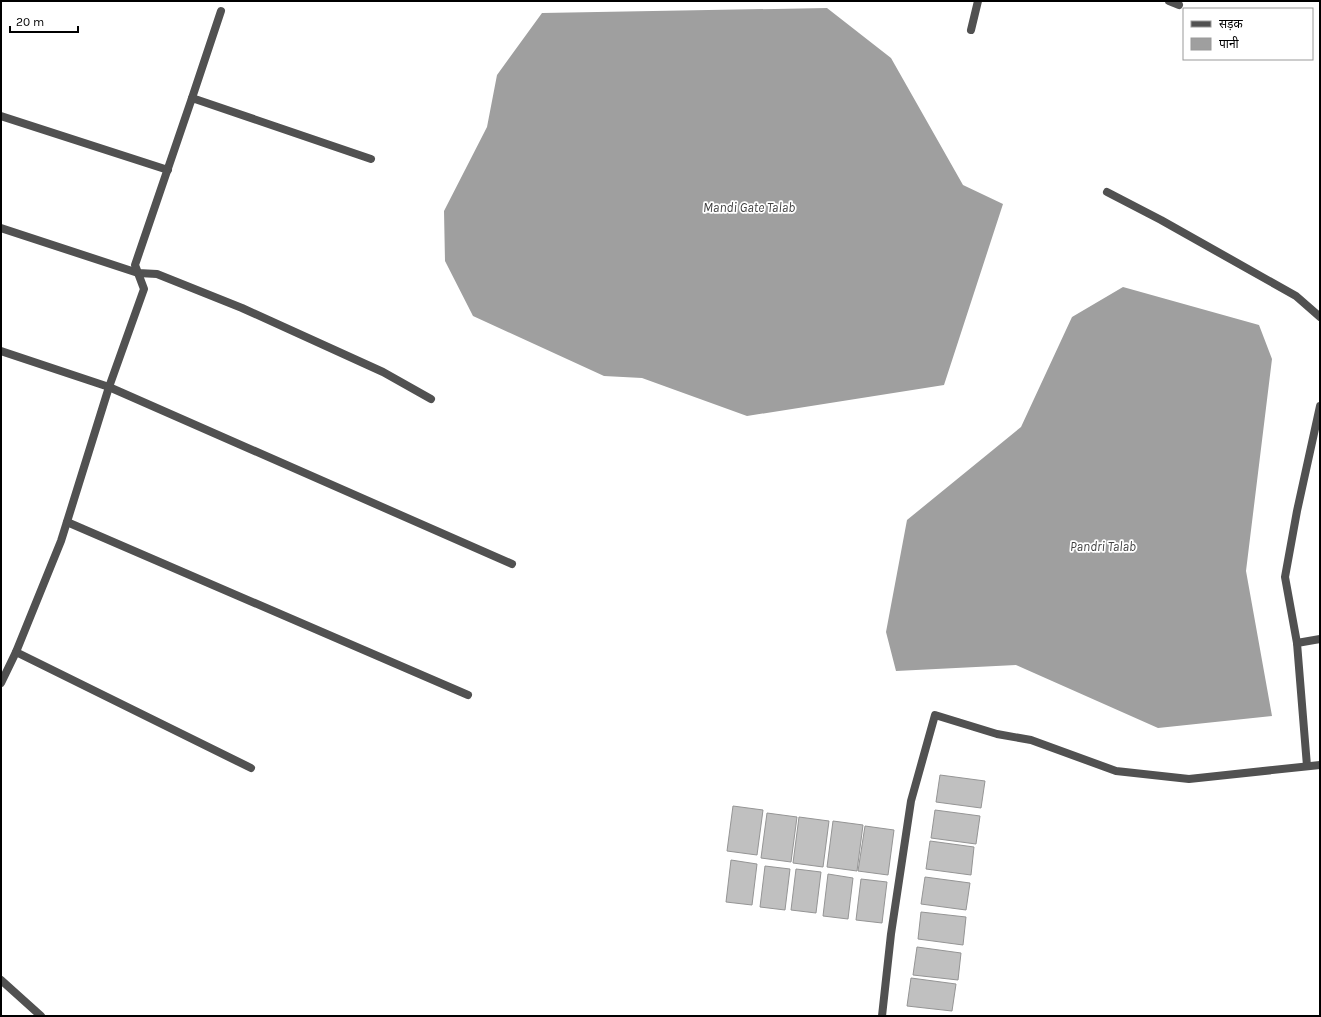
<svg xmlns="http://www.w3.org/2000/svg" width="1321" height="1017" viewBox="0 0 1321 1017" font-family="Karla,'Noto Sans Devanagari',sans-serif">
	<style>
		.water { fill: #9f9f9f }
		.building { fill: #c0c0c0; stroke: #959595 }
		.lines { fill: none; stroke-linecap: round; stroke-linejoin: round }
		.service { stroke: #515151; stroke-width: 8 }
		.minor { stroke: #515151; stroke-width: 8 }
		.tertiary { stroke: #515151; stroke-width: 8 }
		.labels { text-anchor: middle; stroke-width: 3.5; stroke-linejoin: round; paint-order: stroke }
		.water-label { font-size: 13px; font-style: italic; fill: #404040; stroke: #fff }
	</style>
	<rect width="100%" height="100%" fill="#fff"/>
	<g class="water">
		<polygon points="827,8 891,58 963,185 1003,204 944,385 747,416 642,378 604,376 473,316 445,261 444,211 487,127 497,75 542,13"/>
		<polygon points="1123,287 1259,325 1272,359 1246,571 1272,716 1158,728 1016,665 896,671 886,632 907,520 1021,427 1072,317"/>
	</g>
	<g class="building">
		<polygon points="940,775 985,781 981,808 936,802"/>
		<polygon points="733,806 763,810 757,855 727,851"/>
		<polygon points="935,810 980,816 976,844 931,838"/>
		<polygon points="767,813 797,817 791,862 761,858"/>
		<polygon points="799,817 829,821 823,867 793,863"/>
		<polygon points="833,821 863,825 857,871 827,867"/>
		<polygon points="865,826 894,830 888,875 858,871"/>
		<polygon points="930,841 974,847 971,875 926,869"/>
		<polygon points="731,860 757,864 752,905 726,902"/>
		<polygon points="765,866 790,869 785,910 760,907"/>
		<polygon points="796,869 821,872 816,913 791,910"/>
		<polygon points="828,874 853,878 848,919 823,916"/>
		<polygon points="925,877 970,883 966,910 921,904"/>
		<polygon points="861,879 887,882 882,923 856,920"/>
		<polygon points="921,912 966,917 963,945 918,939"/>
		<polygon points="917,947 961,953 958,980 913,975"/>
		<polygon points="911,978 956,984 952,1011 907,1006"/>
	</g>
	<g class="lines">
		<polyline class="service" points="1,351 109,387"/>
		<g class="minor">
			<polyline points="1169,1 1179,5"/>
			<polyline points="971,30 978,1"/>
			<polyline points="192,98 221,11"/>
			<polyline points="1,116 168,170"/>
			<polyline points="1107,192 1161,220 1296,296 1320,317"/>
			<polyline points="1,228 138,273 157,274 242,308 383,372 431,399"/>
			<polyline points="109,387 512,564"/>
			<polyline points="67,522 468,695"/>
			<polyline points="1297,643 1320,639"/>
			<polyline points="16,652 251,768"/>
			<polyline points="1,683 16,652 61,541 109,387 144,289 135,265 192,98 371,159"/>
			<polyline points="1307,766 1297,643 1285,577 1297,511 1320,406"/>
			<polyline points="882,1016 891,934 911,801 935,715 997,734 1031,740 1116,771 1189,779 1320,765"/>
		</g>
		<polyline class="tertiary" points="1,980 41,1016"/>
	</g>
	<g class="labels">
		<g class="water-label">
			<text x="749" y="212">Mandi Gate Talab</text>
			<text x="1103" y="551">Pandri Talab</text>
		</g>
	</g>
	<rect width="1321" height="1017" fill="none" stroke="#000000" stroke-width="4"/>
	<rect x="1183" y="8" width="130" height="52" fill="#ffffff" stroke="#999999"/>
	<rect x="1191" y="21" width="20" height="6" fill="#515151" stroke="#999999"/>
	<text x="1219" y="28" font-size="12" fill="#000000">सड़क</text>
	<rect x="1191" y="38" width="20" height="12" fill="#9f9f9f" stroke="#999999"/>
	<text x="1219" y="48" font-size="12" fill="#000000">पानी</text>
	<path d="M10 26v6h68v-6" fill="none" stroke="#000000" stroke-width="2"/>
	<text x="16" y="26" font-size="12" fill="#000000" stroke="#ffffff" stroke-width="3" paint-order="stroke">20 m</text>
</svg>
